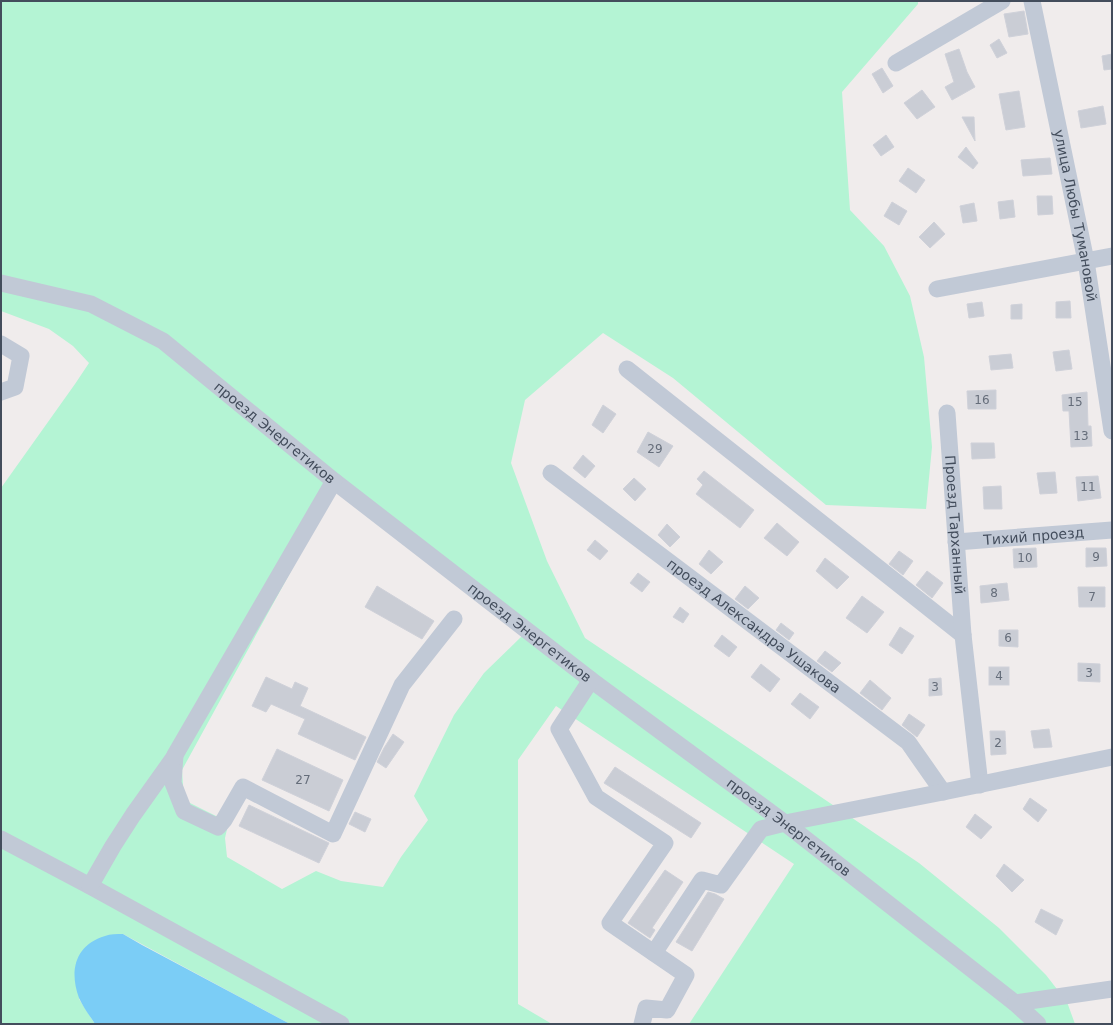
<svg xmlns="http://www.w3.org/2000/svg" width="1113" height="1025" viewBox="0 0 1113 1025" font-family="'DejaVu Sans',sans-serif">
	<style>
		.green { fill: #b4f4d4; fill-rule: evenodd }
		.water { fill: #7bcdf6 }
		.building { fill: #cacdd5; stroke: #cfd1d9 }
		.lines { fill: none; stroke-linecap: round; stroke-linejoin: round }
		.minor { stroke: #c1c9d6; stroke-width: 17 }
		.labels { text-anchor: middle; stroke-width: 3; stroke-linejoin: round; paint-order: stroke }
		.number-label { font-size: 12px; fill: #656d7a }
		.street-label { font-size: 14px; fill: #434d5c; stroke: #fff }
	</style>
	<rect width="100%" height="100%" fill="#f0ecec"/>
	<path class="green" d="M1,1h917v3l-76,88 8,118 34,36 26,50 14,61 8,90 -6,62 -100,-4 -153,-127 -70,-45 -78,67 -14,63 36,98 38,77 334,225 80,65 47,47 21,27 8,22h-386l105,-160 -238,-158 -38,54v244l34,20h-262l-167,-90 -44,65 16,25h-94v-536l74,-104 14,-21 -16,-17 -24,-17 -48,-18zM336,489l186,147 -38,37 -30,42 -40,81 14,24 -27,37 -18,30 -42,-6 -25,-10 -34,18 -55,-32 -2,-19 3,-13 -4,-5 -40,-20 -2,-30z"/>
	<path class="water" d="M123,934l19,11 148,79h-195c-5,-8 -12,-17 -16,-26 -10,-27 -4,-53 26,-62 5,-2 12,-2 18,-2z"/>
	<g class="building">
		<polygon points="1024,11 1028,34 1009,37 1004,14"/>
		<polygon points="999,39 1007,53 997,58 990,45"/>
		<polygon points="959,49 967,72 975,87 952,100 945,87 954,82 945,54"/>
		<polygon points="1112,54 1112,69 1104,70 1102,56"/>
		<polygon points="882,68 893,86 883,93 872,74"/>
		<polygon points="922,90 935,107 917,119 904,103"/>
		<polygon points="1019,91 1025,127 1006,130 999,94"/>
		<polygon points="1103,106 1106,124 1081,128 1078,111"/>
		<polygon points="962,117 974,117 975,141"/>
		<polygon points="886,135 894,147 881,156 873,145"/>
		<polygon points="966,147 978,163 973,169 958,157"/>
		<polygon points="1050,158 1052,174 1023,176 1021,160"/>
		<polygon points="908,168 925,180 916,193 899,181"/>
		<polygon points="1037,196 1052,196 1053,214 1038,215"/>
		<polygon points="1013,200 1015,217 1000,219 998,202"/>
		<polygon points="892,202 907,211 899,225 884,216"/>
		<polygon points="974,203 977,221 963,223 960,206"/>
		<polygon points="934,222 945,234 930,248 919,237"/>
		<polygon points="1070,301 1071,318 1056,318 1056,302"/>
		<polygon points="982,302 984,316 969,318 967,304"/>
		<polygon points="1022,304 1022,319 1011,319 1011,305"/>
		<polygon points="1069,350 1072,369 1056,371 1053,352"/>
		<polygon points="1011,354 1013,368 991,370 989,356"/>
		<polygon points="996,390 996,409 968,409 967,391"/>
		<polygon points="1087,392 1088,426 1091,426 1092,446 1071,447 1069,411 1063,411 1062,395"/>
		<polygon points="603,405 616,414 603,433 592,425"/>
		<polygon points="648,432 673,446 659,467 637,452"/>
		<polygon points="971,443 994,443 995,458 972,459"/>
		<polygon points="583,455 595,466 585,478 573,468"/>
		<polygon points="704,471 754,510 740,528 696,494 703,485 697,479"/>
		<polygon points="1055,472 1057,493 1040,494 1037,473"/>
		<polygon points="1098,476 1101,498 1078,501 1076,477"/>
		<polygon points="634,478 646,489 635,501 623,489"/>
		<polygon points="1001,486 1002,509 984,509 983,487"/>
		<polygon points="777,523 799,542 787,556 764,538"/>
		<polygon points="667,524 680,537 670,547 658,535"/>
		<polygon points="595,540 608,551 600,560 587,550"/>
		<polygon points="1036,548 1037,567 1014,568 1013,549"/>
		<polygon points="1086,548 1106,548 1107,566 1086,567"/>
		<polygon points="709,550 723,562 711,574 699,564"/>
		<polygon points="899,551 913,561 903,575 889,564"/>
		<polygon points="825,558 849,577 837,589 816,571"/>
		<polygon points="927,571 943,583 932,598 916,585"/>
		<polygon points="638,573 650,582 642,592 630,583"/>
		<polygon points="1007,583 1009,600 981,603 980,586"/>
		<polygon points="377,586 434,621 422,639 365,607"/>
		<polygon points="745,586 759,598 748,609 735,599"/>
		<polygon points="1078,587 1105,587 1105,607 1079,607"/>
		<polygon points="862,596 884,612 867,633 846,618"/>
		<polygon points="680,607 689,614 683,623 673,617"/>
		<polygon points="781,623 794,633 789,640 776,630"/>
		<polygon points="900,627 914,636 902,654 889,645"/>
		<polygon points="999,630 1018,630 1018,647 999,646"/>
		<polygon points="722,635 737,647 729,657 714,646"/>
		<polygon points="825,651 841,663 832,672 817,661"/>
		<polygon points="1078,663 1100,664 1100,682 1078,681"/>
		<polygon points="761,664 780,679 770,692 751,677"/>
		<rect x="989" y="667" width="20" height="18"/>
		<polygon points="266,677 292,689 295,682 308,688 300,706 366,737 355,760 298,734 305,719 271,704 266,712 252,706"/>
		<polygon points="941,678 942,695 929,696 929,679"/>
		<polygon points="870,680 891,698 882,710 860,693"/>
		<polygon points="800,693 819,707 810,719 791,704"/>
		<polygon points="909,714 925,725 917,737 902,725"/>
		<polygon points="1049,729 1052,747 1034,748 1031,731"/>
		<polygon points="990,731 1005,731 1006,754 991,755"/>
		<polygon points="393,734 404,742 386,768 377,762 384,748"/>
		<polygon points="277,749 343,780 329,811 262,780"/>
		<polygon points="615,767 701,823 691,838 604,783"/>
		<polygon points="1030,798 1047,810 1038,822 1023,809"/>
		<polygon points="249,805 329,843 319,863 239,826"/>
		<polygon points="355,812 371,819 365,832 349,824"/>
		<polygon points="975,814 992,827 981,839 966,827"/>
		<polygon points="1004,864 1024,880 1012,892 996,876"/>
		<polygon points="665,870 683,882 652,928 655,930 650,938 628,923"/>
		<polygon points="708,892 715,894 724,899 692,951 676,942"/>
		<polygon points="1041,909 1063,920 1056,935 1035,922"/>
	</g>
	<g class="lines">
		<g class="minor">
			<path id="s1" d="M1032,1l54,260 26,170"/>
			<polyline points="896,63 1002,1"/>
			<path id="s2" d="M1,283l90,21 72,37 171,140 257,199 194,143 230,180 23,21"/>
			<polyline points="937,289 1112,256"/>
			<polyline points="1,344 21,356 15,387 1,392"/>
			<polyline points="627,369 963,635"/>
			<path id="s3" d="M947,413l16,222 17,150"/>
			<path id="s4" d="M551,473l357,269 35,50"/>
			<polyline points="334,481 175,755 173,783 184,811 218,827 224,820 243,787 333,834 402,685 454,619"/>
			<path id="s5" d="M956,542l156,-12"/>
			<polyline points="591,680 559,729 596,797 665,843 610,923 686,975 667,1010 646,1008 642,1024"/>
			<polyline points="1,839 90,886 341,1024"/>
			<polyline points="90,886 113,846 133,815 175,756"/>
			<polyline points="654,953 702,880 721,885 761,829 785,823 943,792 1112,757"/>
			<polyline points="1015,1003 1112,989"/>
		</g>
	</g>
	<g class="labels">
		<g class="number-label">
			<text x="982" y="404">16</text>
			<text x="1075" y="406">15</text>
			<text x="1081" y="440">13</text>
			<text x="655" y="453">29</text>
			<text x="1088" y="491">11</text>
			<text x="1096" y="561">9</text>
			<text x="1025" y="562">10</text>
			<text x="994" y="597">8</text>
			<text x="1092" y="601">7</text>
			<text x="1008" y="642">6</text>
			<text x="1089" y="677">3</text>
			<text x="999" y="680">4</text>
			<text x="935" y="691">3</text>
			<text x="998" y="747">2</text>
			<text x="303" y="784">27</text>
		</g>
		<g class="street-label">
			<text dy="5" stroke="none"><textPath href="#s1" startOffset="219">улица Любы Тумановой</textPath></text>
			<text dy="5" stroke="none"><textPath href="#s2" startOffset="318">проезд Энергетиков</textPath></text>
			<text dy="5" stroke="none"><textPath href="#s3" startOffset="112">Проезд Тарханный</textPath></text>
			<text dy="5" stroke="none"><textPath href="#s5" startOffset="78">Тихий проезд</textPath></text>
			<text dy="5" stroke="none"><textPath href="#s4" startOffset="254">проезд Александра Ушакова</textPath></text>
			<text dy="5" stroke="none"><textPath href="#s2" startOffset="642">проезд Энергетиков</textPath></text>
			<text dy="5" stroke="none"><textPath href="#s2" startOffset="966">проезд Энергетиков</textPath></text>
		</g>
	</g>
	<rect width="1113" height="1025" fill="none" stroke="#434d5c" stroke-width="4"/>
</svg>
